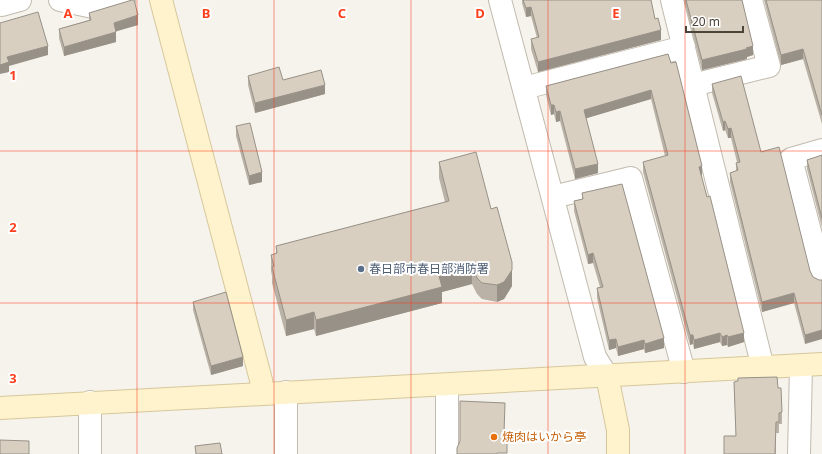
<svg xmlns="http://www.w3.org/2000/svg" width="822" height="454" viewBox="0 0 822 454" font-family="'Noto Sans','Noto Sans JP',sans-serif">
	<style>
		.lines { fill: none; stroke-linecap: round; stroke-linejoin: round }
		.street-casing { stroke: #c2bbae; stroke-width: 24 }
		.secondary-casing { stroke: #d6c79b; stroke-width: 24 }
		.street { stroke: #fff; stroke-width: 22 }
		.secondary { stroke: #fff3cd; stroke-width: 22 }
		.wall { fill: #bab2a6 }
		.shaded-wall { fill: #979187 }
		.building { fill: #d8cfc1; stroke: #979187 }
		.grid { fill: none; stroke: #fc3f1d; stroke-width: 1; stroke-opacity: 0.55 }
		.service-dot { fill: #5c6f8a; stroke: #fff; stroke-width: 1.5 }
		.food-dot { fill: #e8710a; stroke: #fff; stroke-width: 1.5 }
		.labels { text-anchor: middle; stroke-width: 4; stroke-linejoin: round; paint-order: stroke }
		.service-label { font-size: 12px; fill: #4e5e75; stroke: #fff; text-anchor: start }
		.food-label { font-size: 12px; fill: #c56008; stroke: #fff; text-anchor: start }
		.grid-label { font-size: 13px; text-anchor: middle; font-weight: bold; fill: #fc3f1d; stroke: #fff; stroke-width: 4; stroke-linejoin: round; paint-order: stroke }
	</style>
	<rect width="100%" height="100%" fill="#f6f3ec"/>
	<g class="lines">
		<defs>
			<g id="street">
				<polyline points="60,0 93,7 124,0"/>
				<polyline points="500,0 595,357 607,376"/>
				<polyline points="672,0 763,368"/>
				<polyline points="2,5 20,0"/>
				<polyline points="693,85 769,66 751,0"/>
				<polyline points="524,88 684,47"/>
				<polyline points="822,150 791,159 822,277"/>
				<polyline points="553,197 631,178 684,372"/>
				<polyline points="90,454 90,402"/>
				<polyline points="286,454 286,392"/>
				<polyline points="447,454 447,385"/>
				<polyline points="799,454 801,367"/>
			</g>
			<g id="secondary">
				<polyline points="161,0 261,380 263,393"/>
				<polyline points="607,376 618,430 618,454"/>
				<polyline points="0,408 822,364"/>
			</g>
		</defs>
		<use href="#street" class="street-casing"/>
		<use href="#secondary" class="secondary-casing"/>
		<use href="#street" class="street"/>
		<use href="#secondary" class="secondary"/>
	</g>
	<g class="wall">
		<polygon points="522,0 651,0 655,19 661,40 538,72 531,49 531,39 537,38 531,16 526,17 522,3"/>
		<polygon points="684,0 742,0 753,55 747,57 747,59 702,70"/>
		<polygon points="764,0 822,0 822,124 803,59 781,65"/>
		<polygon points="89,13 138,25 116,31 116,42 64,56 59,38 59,29 89,20"/>
		<polygon points="668,54 702,175 701,176 744,342 728,347 727,345 722,346 720,342 694,349 693,344 690,345 643,172 643,162 665,156 651,99 586,118 598,173 575,179 560,121 556,122 554,114 551,115 546,95 546,86"/>
		<polygon points="248,76 283,80 325,94 255,113 248,85"/>
		<polygon points="712,84 761,152 810,271 813,277 819,280 805,344 794,303 762,312 730,182 730,173 736,171 736,163 737,162 731,138 728,138 725,130 723,131 712,93"/>
		<polygon points="236,126 262,182 249,185 236,136"/>
		<polygon points="822,155 822,228 807,169 807,160"/>
		<polygon points="439,162 491,209 512,286 504,299 497,302 482,299 477,294 472,284 442,292 442,303 316,336 314,329 286,336 272,283 272,276 271,271 271,255 276,254 276,246 445,202 439,178"/>
		<polygon points="582,193 664,348 645,353 644,349 618,356 616,348 609,350 597,298 597,288 600,287 593,263 588,264 574,211 574,201 582,199"/>
		<polygon points="193,302 243,366 211,375 193,310"/>
		<polygon points="734,382 778,388 782,412 782,424 779,424 779,433 776,433 776,454 736,436"/>
	</g>
	<g class="shaded-wall">
		<polygon points="531,7 531,16 526,17 526,8"/>
		<polygon points="138,15 138,25 114,32 114,23"/>
		<polygon points="661,30 661,40 538,72 538,62"/>
		<polygon points="116,32 116,42 64,56 64,47"/>
		<polygon points="48,46 48,55 9,66 9,72 0,74 0,65 7,57"/>
		<polygon points="753,46 753,55 747,57 747,59 702,70 702,60"/>
		<polygon points="803,49 803,59 781,65 781,55"/>
		<polygon points="325,85 325,94 255,113 255,103"/>
		<polygon points="651,90 651,99 584,119 584,110"/>
		<polygon points="551,105 554,105 554,114 551,115"/>
		<polygon points="560,111 560,121 556,122 556,112"/>
		<polygon points="725,121 725,130 723,131 723,122"/>
		<polygon points="731,128 731,138 728,138 728,129"/>
		<polygon points="598,164 598,173 575,179 575,169"/>
		<polygon points="702,166 702,175 699,176 699,167"/>
		<polygon points="262,172 262,182 249,185 249,176"/>
		<polygon points="593,253 593,263 588,264 588,255"/>
		<polygon points="472,267 472,284 442,292 442,303 316,336 316,320 439,276"/>
		<polygon points="512,270 512,286 504,299 497,302 497,285"/>
		<polygon points="794,293 794,303 762,312 762,302"/>
		<polygon points="314,312 314,329 286,336 286,320"/>
		<polygon points="822,330 822,339 805,344 805,335"/>
		<polygon points="720,333 720,342 694,349 694,340"/>
		<polygon points="744,333 744,342 728,347 728,337"/>
		<polygon points="690,335 693,335 693,344 690,345"/>
		<polygon points="727,335 727,345 722,346 722,337"/>
		<polygon points="664,338 664,348 645,353 645,344"/>
		<polygon points="616,339 616,348 609,350 609,340"/>
		<polygon points="644,340 644,349 618,356 618,347"/>
		<polygon points="243,357 243,366 211,375 211,366"/>
	</g>
	<g class="building">
		<polygon points="132,0 134,0 138,15 114,23 116,32 64,47 59,29 91,20 89,13"/>
		<polygon points="523,0 651,0 655,19 658,18 661,30 538,62 531,39 539,37 531,7 526,8"/>
		<polygon points="686,0 742,0 753,46 746,48 747,49 702,60"/>
		<polygon points="766,0 822,0 822,115 803,49 781,55"/>
		<polygon points="38,12 48,46 7,57 9,62 0,65 0,23"/>
		<polygon points="668,54 671,63 676,62 702,166 699,167 707,197 710,196 744,333 728,337 727,335 722,337 720,333 694,340 693,335 690,335 643,162 668,155 651,90 584,110 598,164 575,169 560,111 556,112 554,105 551,105 546,86"/>
		<polygon points="279,67 283,80 321,70 325,85 255,103 248,76"/>
		<polygon points="741,76 761,152 779,147 810,271 813,277 819,280 822,280 822,330 805,335 794,293 762,302 730,173 738,170 736,163 740,162 731,128 728,129 725,121 723,122 712,84"/>
		<polygon points="250,123 262,172 249,176 236,126"/>
		<polygon points="476,152 491,209 497,207 512,262 512,270 504,282 497,285 482,283 477,278 472,267 439,276 442,287 316,320 314,312 286,320 272,267 274,266 271,255 277,253 276,246 449,201 439,162"/>
		<polygon points="822,155 822,218 807,160"/>
		<polygon points="622,184 664,338 645,344 644,340 618,347 616,339 609,340 597,288 603,287 593,253 588,255 574,201 583,199 582,193"/>
		<polygon points="226,292 243,357 211,366 193,302"/>
		<polygon points="777,377 778,388 781,388 782,412 779,413 779,422 776,422 775,454 724,454 724,436 736,436 734,382 738,381 738,378"/>
		<polygon points="460,401 505,403 504,433 507,433 507,453 497,453 497,454 457,454 457,448 460,441"/>
		<polygon points="0,440 29,441 29,454 0,454"/>
		<polygon points="220,443 222,454 196,454 195,446"/>
	</g>
	<path class="grid" d="M137,0v454M274,0v454M411,0v454M548,0v454M685,0v454M0,151h822M0,303h822"/>
	<circle class="service-dot" cx="361" cy="269" r="4"/>
	<circle class="food-dot" cx="494" cy="437" r="4"/>
	<g class="labels">
		<g class="service-label">
			<text x="369" y="273">春日部市春日部消防署</text>
		</g>
		<g class="food-label">
			<text x="502" y="441">焼肉はいから亭</text>
		</g>
	</g>
	<g class="grid-label">
		<text x="68" y="18">A</text>
		<text x="206" y="18">B</text>
		<text x="342" y="18">C</text>
		<text x="480" y="18">D</text>
		<text x="616" y="18">E</text>
		<text x="13" y="80">1</text>
		<text x="13" y="232">2</text>
		<text x="13" y="383">3</text>
	</g>
	<path d="M686 26v6h57v-6" fill="none" stroke="#4b4439" stroke-width="2"/>
	<text x="692" y="26" font-size="12" fill="#4b4439" stroke="#ffffff" stroke-width="3" paint-order="stroke">20 m</text>
</svg>
